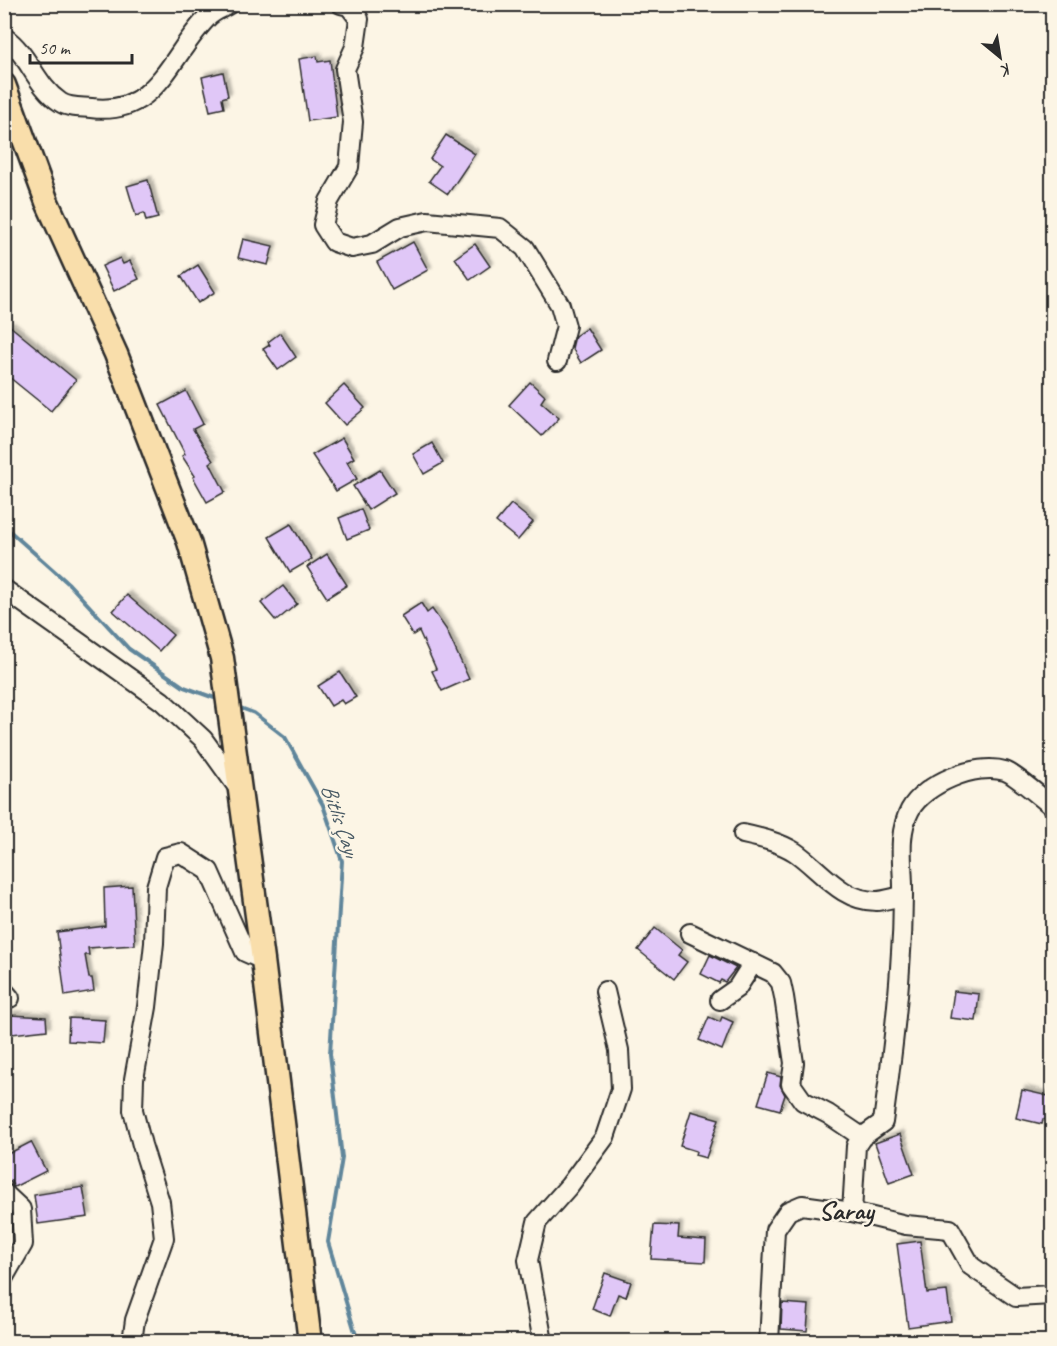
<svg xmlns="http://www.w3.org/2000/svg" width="1057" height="1346" viewBox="0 0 1057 1346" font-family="Caveat,sans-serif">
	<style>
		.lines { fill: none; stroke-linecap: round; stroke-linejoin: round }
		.stream { stroke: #61869b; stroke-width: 4 }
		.building { fill: #e0c7f7; stroke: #2b2b2b; stroke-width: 1.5; filter: url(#shadow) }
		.minor-casing { stroke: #2b2b2b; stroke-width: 22 }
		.major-casing { stroke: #2b2b2b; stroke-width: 27 }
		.minor { stroke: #fcf5e5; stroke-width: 18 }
		.major { stroke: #f9deab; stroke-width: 22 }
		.labels { text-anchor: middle; stroke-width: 5; stroke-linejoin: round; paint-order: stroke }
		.water-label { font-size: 22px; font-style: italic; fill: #465863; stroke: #fcf5e5 }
		.district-label { font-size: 27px; font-weight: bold; fill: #2b2b2b; stroke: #fcf5e5 }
	</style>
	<defs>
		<filter id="shadow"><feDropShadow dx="3.5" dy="-3.5" stdDeviation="1.5" flood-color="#0004"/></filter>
	</defs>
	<rect width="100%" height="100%" fill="#fcf5e5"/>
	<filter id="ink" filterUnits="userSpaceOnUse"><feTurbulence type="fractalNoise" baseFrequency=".0167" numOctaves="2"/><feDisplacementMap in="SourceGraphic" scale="12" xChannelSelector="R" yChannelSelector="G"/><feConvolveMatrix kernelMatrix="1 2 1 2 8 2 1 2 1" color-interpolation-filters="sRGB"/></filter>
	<g filter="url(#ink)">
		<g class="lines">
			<g class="stream">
				<polyline points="4,526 69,584 129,649 184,687 220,700"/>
				<polyline points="238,707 254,713 285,737 323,805 342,861 330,1054 342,1158 328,1242 358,1342"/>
			</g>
		</g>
		<g class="building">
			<polygon points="317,56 318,62 330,60 337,117 308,121 299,59"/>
			<polygon points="223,72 228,96 222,98 224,108 210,111 202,77"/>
			<polygon points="446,135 475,154 448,194 429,181 440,166 430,159"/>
			<polygon points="148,180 158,218 146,221 144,213 136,216 127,186"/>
			<polygon points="243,239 273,246 268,265 238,258"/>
			<polygon points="413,242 428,270 392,290 377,262"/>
			<polygon points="475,244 490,266 470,280 455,258"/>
			<polygon points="120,258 123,264 130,261 139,279 114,291 102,266"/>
			<polygon points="198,265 215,292 198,303 181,276"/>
			<polygon points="10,326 76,380 51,411 4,373 4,333"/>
			<polygon points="587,328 601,350 581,363 572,348 575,336"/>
			<polygon points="280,333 296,357 278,370 263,349 270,345 268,342"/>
			<polygon points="530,382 545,396 541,402 559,418 542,436 509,405"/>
			<polygon points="344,385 365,408 345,425 325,403"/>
			<polygon points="186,391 203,424 193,429 213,461 210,463 225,492 207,502 193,477 195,476 182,456 185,454 160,405"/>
			<polygon points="342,438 354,458 347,462 357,479 336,491 312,455"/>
			<polygon points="432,443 443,463 424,474 413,454"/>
			<polygon points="380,470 395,493 368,510 353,486"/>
			<polygon points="511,504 533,522 518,540 496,522"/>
			<polygon points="361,509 369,530 347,539 339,518"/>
			<polygon points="291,524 312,559 290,572 269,537"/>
			<polygon points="327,554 347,585 327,598 307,567"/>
			<polygon points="283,586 297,604 276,621 261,603"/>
			<polygon points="127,595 173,635 159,651 113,611"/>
			<polygon points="421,603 427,613 432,609 446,629 469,679 442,691 432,671 436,669 419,631 413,635 401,616"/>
			<polygon points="340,672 356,697 344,704 341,700 331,706 318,686"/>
			<polygon points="132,886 135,945 88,948 89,955 85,955 89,978 92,978 94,991 65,996 57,932 105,926 104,888"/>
			<polygon points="655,928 682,950 678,955 687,962 674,979 638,950"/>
			<polygon points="710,955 736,968 725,982 721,980 719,983 701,974"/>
			<polygon points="954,991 979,994 976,1021 950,1018"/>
			<polygon points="10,1015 46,1017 47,1030 12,1034"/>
			<polygon points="709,1017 720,1022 722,1017 733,1022 722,1050 699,1040"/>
			<polygon points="69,1018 105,1020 103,1043 68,1041"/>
			<polygon points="768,1073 781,1077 780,1085 785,1095 780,1110 758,1104"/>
			<polygon points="1022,1090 1053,1097 1053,1122 1043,1119 1042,1124 1016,1118"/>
			<polygon points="691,1111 719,1119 706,1158 695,1155 696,1151 680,1146"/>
			<polygon points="900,1134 914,1174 889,1183 875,1143"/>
			<polygon points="31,1142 46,1171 14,1187 4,1173 4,1156"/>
			<polygon points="83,1187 88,1217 38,1224 34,1195"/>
			<polygon points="654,1225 679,1226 678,1238 706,1240 705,1262 651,1259"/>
			<polygon points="920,1241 927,1293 947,1291 951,1321 908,1327 897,1244"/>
			<polygon points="605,1273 631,1282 626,1297 618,1294 610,1316 592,1309"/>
			<polygon points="782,1303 809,1305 807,1331 781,1329"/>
		</g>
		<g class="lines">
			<defs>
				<g id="minor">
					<polyline points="341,4 349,6 359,19 355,47 345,69 353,122 349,167 329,201 323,225 334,242 352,248 372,244 400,227 427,221 500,228 525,248 560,305 566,326 557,361"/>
					<path d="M4,37c25,17 31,48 56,65 8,6 22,5 31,6 67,9 79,-54 118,-92 5,-5 14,-8 20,-12"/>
					<polyline points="4,589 162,701 203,739 239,789"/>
					<path d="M743,834c18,4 36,8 52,18 26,18 46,49 81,49 9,0 19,-4 27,-5"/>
					<polyline points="690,933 773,973 781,983 784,997 794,1063 791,1084 803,1101 828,1114 862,1137"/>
					<polyline points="4,991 10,998"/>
					<polyline points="720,1000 737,988 753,963"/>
					<polyline points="4,1193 21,1209 23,1244 4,1277"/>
					<path d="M852,1212l4,-66 6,-9 21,-15c7,-51 14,-103 17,-154 2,-24 3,-48 3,-73 1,-27 -7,-59 7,-85 14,-26 66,-48 95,-39 8,2 38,28 47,35"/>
					<polyline points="132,1342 135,1320 164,1238 160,1202 142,1145 133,1110 134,1079 147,1007 154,943 156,887 165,857 181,853 209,871 245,952 263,960"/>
					<polyline points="543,1342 528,1260 537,1222 569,1186 605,1137 621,1089 619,1050 605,991"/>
					<polyline points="769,1342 775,1230 788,1211 802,1205 852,1212 906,1225 950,1229 971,1266 1016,1297 1052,1295"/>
				</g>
				<polyline id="major" points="4,85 47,202 116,354 189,542 222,658 263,960 310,1342"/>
			</defs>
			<use href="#minor" class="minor-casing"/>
			<use href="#major" class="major-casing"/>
			<use href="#minor" class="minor"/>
			<use href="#major" class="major"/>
		</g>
	</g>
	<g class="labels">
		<g class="water-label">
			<text transform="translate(341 820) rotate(71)" y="8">Bitlis Çayı</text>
		</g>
		<g class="district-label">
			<text x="846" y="1219">Saray</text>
		</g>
	</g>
	<rect width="1057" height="1346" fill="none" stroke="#fcf5e5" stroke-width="24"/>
	<rect x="12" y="12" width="1033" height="1322" fill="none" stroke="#2b2b2b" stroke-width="2" filter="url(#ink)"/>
	<g transform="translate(1000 57) rotate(150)" stroke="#fcf5e5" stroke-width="4.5" paint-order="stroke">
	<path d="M0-4.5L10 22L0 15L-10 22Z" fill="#2b2b2b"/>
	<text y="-9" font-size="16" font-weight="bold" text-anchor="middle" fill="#2b2b2b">K</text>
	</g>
	<path d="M30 54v9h102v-9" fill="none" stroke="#2b2b2b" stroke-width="3"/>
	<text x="39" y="54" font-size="18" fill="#2b2b2b" stroke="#fcf5e5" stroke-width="4.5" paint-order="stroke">50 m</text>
</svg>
